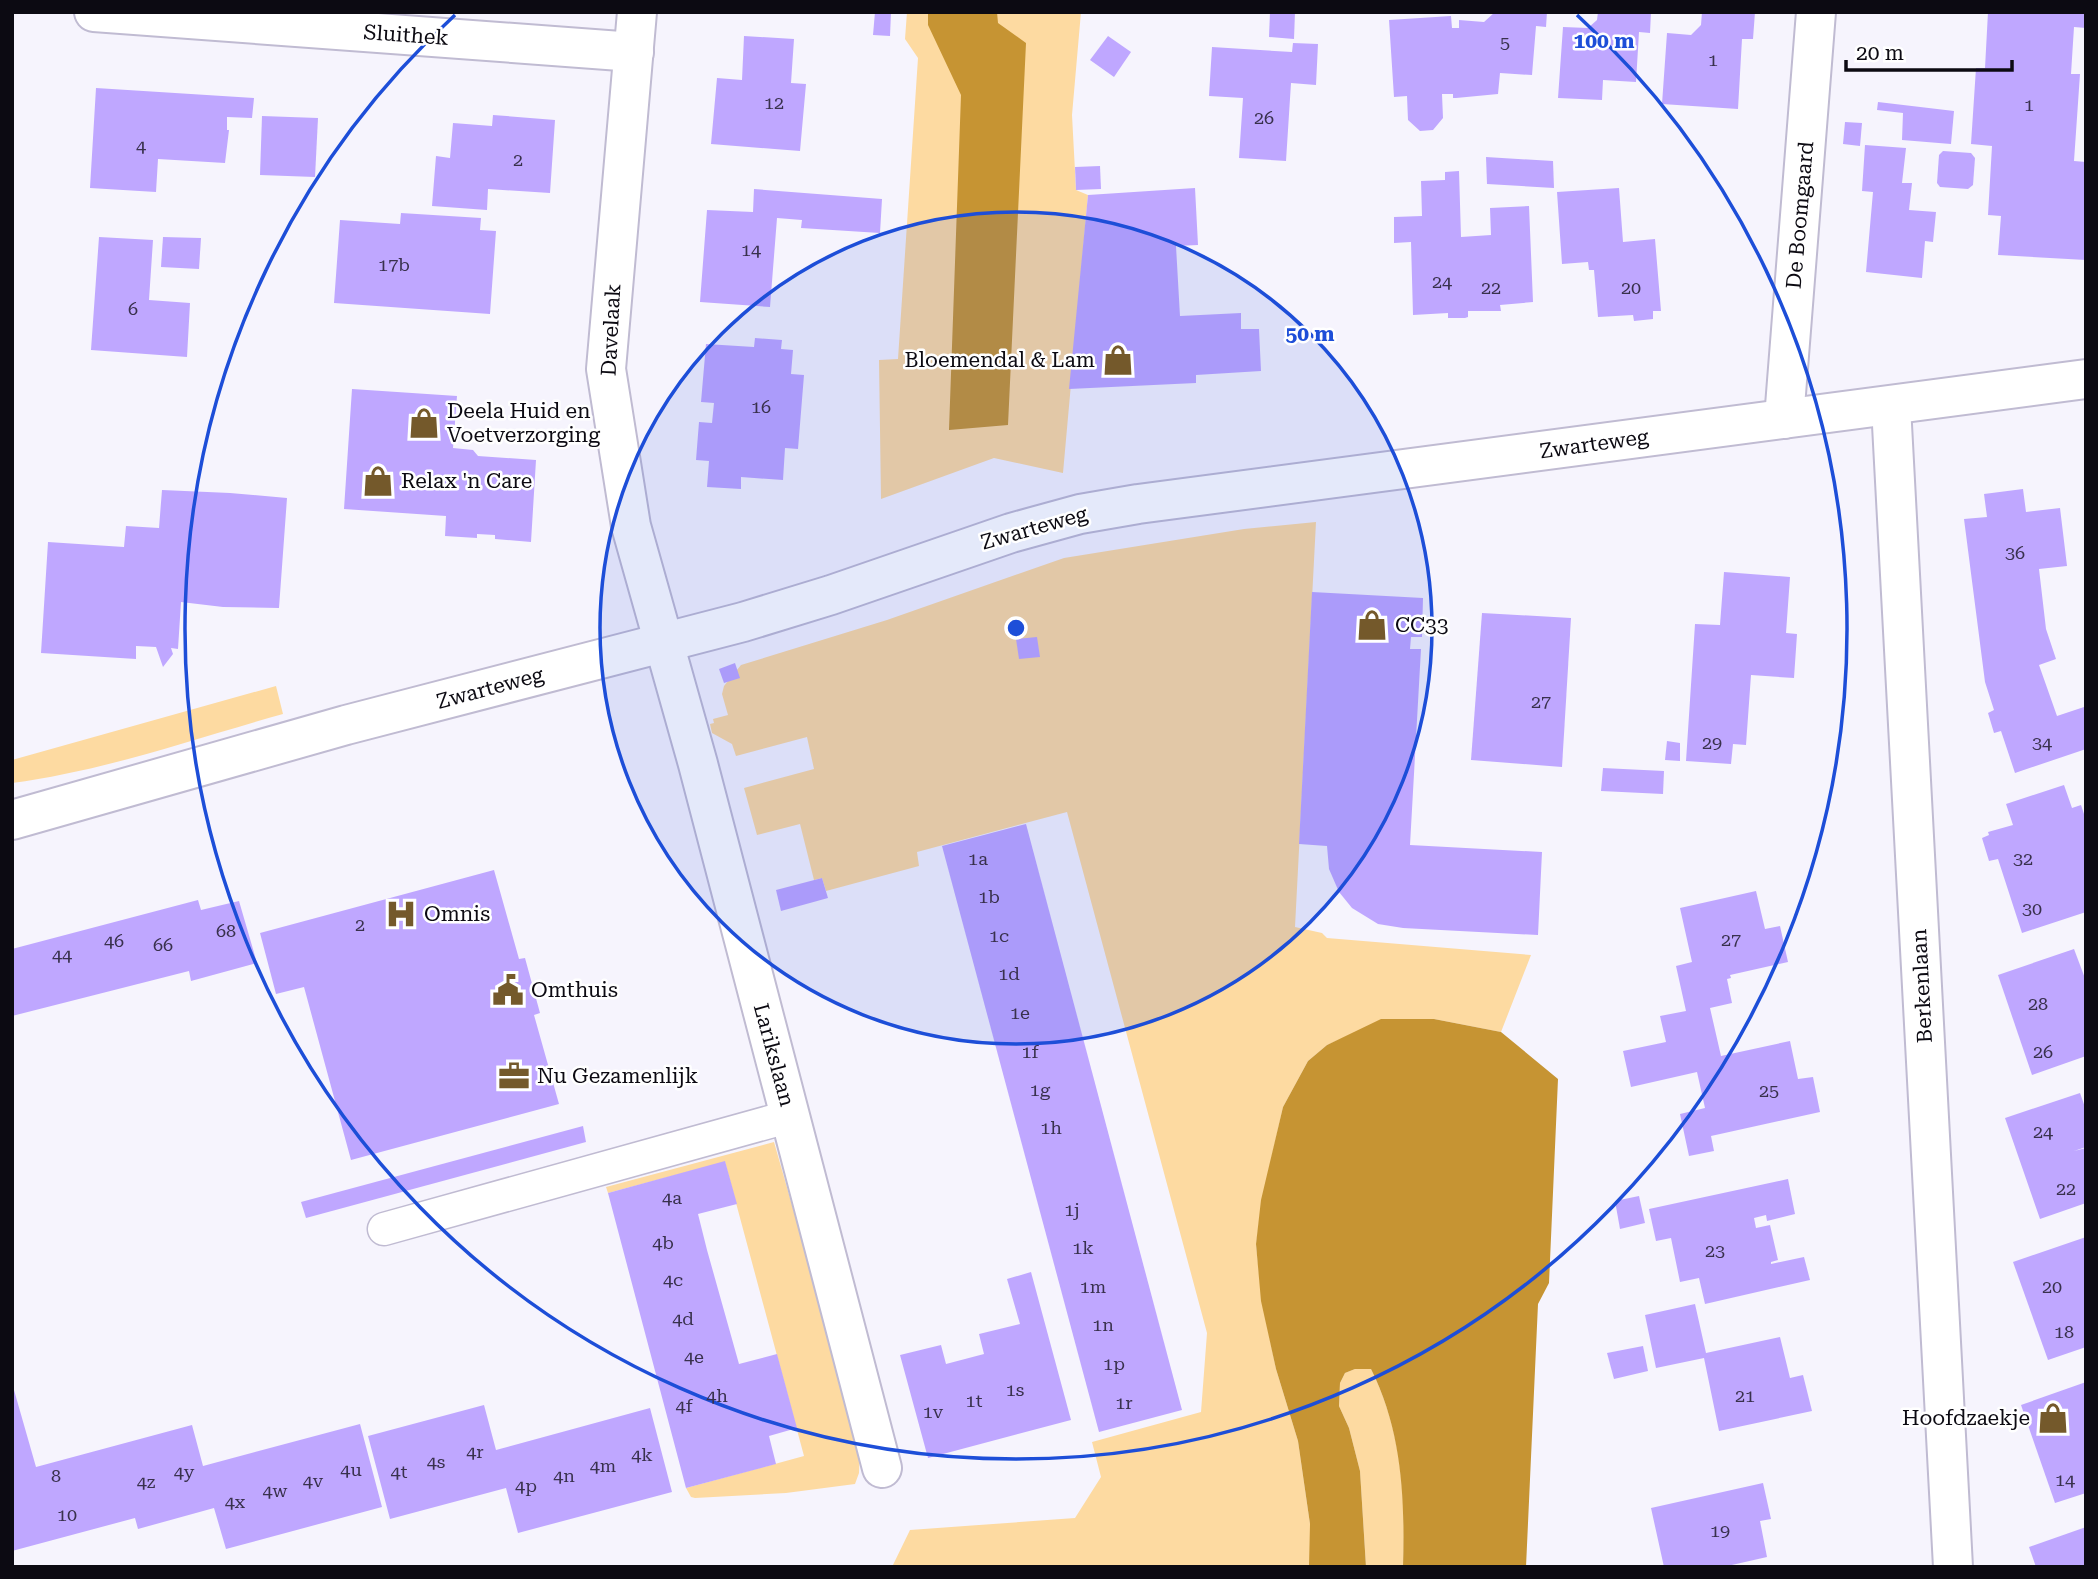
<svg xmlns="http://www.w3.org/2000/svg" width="2098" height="1579" viewBox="0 0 2098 1579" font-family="'Roboto Serif',serif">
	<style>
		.green { fill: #fddaa1 }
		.water { fill: #c69433 }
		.building { fill: #bfa7ff }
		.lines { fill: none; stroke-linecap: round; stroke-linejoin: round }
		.service-casing { stroke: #c0bbd2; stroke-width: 35 }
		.minor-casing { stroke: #c0bbd2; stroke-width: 42 }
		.tertiary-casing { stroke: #c0bbd2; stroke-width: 42 }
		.service { stroke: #fff; stroke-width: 32 }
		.minor { stroke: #fff; stroke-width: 38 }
		.tertiary { stroke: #fff; stroke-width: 38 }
		.ring { fill: none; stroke: #1d4ed8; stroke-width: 3.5 }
		.labels { text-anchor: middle; stroke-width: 5; stroke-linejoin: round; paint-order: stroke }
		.number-label { font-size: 18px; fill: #39314d }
		.street-label { font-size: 21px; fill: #0c0a12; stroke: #fff }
		.poi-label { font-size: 21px; fill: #0c0a12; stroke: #fff; text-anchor: start }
		.centre { fill: #1d4ed8; stroke: #fff; stroke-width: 3.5 }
		.ring-label { font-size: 21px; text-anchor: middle; font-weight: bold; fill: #1d4ed8; stroke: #fff; stroke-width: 5; stroke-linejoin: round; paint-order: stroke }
	</style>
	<rect width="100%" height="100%" fill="#f6f4fd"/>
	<g class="green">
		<polygon points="907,12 1081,12 1072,115 1076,190 1088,195 1063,473 994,458 881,499 879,360 898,359 918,58 905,39"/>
		<polygon points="1316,522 1295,927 1322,933 1327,938 1531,955 1501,1032 1434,1019 1352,1034 1327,1045 1308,1061 1283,1107 1262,1200 1256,1245 1262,1301 1276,1369 1298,1441 1310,1524 1310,1565 892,1567 910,1530 1075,1518 1101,1477 1092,1442 1201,1412 1207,1333 1067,812 917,852 919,866 826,891 822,878 814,880 800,824 757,835 744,788 814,769 807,737 736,756 732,744 712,733 710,724 714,723 713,719 728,715 722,694 724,686 741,665 887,620 1064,558 1244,529"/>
		<path d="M276,686l7,28c-89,25 -179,57 -271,69v-23z"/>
		<polygon points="774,1142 860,1443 859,1473 855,1484 786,1493 695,1498 691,1497 686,1488 804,1456 725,1162 608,1193 606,1187"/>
		<path d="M1355,1369h16c31,62 35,129 32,198h-37l-6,-96 -11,-43 -10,-22 1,-23 5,-10z"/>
	</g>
	<g class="water">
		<polygon points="928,12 997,12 998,23 1026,43 1008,425 949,430 961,95 928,25"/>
		<path d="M1381,1019h53l67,13 57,47 -9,204 -11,21 -12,263h-123c2,-69 -1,-136 -32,-198h-16l-10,4 -5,10 -1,23 10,22 11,43 6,96h-57l1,-43 -12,-83 -22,-72 -15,-68 -5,-57 5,-44 22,-93 25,-46 19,-16z"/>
	</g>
	<g class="building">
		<polygon points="875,12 891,12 890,36 873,35"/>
		<polygon points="1270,12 1295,12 1294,39 1269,37"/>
		<polygon points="1495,12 1547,12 1546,27 1536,26 1532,75 1500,73 1498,94 1456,98 1453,98 1453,94 1442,94 1443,118 1433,130 1420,131 1408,120 1407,96 1394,97 1389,20 1451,16 1452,28 1459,28 1459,20 1484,22"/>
		<polygon points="1598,12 1651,12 1650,33 1639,32 1636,82 1603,80 1602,100 1558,98 1563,27 1588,28 1597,20"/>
		<polygon points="1702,12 1755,12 1753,39 1742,39 1738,109 1662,104 1667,33 1691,35 1701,25"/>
		<polygon points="1988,12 2086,12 2086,28 2074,27 2071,74 2080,74 2074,161 2086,162 2086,260 1998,255 2001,216 1988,215 1992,146 1971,144 1976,68 1985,68"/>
		<polygon points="744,36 794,39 791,83 806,84 800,151 711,144 717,78 742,80"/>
		<polygon points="1108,36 1131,52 1114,77 1090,60"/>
		<polygon points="1293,43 1318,44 1316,85 1291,83 1286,161 1239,158 1243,98 1209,96 1212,47 1292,52"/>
		<polygon points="96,88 254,98 252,118 227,117 227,130 229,130 225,163 158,159 156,192 90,188"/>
		<polygon points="1878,102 1954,111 1951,144 1902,140 1903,113 1877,110"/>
		<polygon points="493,115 555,120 550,193 488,189 487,210 432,206 436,156 450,158 453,123 492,126"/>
		<polygon points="262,116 318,118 315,177 260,175"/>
		<polygon points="1845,122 1862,123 1860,146 1843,144"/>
		<polygon points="1865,145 1906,148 1902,183 1912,183 1909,210 1936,212 1933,242 1925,241 1922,278 1866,272 1873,192 1862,191"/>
		<polygon points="1943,151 1971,153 1975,158 1973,185 1968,189 1940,187 1937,183 1939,155"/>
		<polygon points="1486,157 1553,161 1554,188 1487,184"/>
		<polygon points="1100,166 1101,189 1076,190 1075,167"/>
		<polygon points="1459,171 1461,237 1491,235 1490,208 1529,206 1533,302 1500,305 1501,311 1468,311 1468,317 1465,318 1448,318 1448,313 1413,315 1411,242 1394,243 1394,217 1422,216 1421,181 1445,180 1445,172"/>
		<polygon points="1195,188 1198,245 1176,246 1180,316 1241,313 1241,329 1259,329 1261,371 1196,375 1196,383 1069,389 1088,195"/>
		<polygon points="1619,188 1623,242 1655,239 1661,311 1653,311 1653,319 1634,321 1633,315 1598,317 1594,270 1589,270 1588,262 1562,264 1557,192"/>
		<polygon points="754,189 882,199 880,233 801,228 802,220 777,218 770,307 700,302 707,210 753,212"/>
		<polygon points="401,213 481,218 480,230 496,231 490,314 334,303 340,220 400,224"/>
		<polygon points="99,237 153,240 149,300 190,303 187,357 91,350"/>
		<polygon points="163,237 201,238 199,269 161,267"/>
		<polygon points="755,338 782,340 781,349 793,350 791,374 804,375 798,449 785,448 783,480 741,477 741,489 707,487 709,461 696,460 699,422 712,423 714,403 701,402 706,344 754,347"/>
		<polygon points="352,389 457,396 453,448 473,450 478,456 536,460 531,542 495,539 495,535 477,534 477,538 445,536 446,516 344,509"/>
		<polygon points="2023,489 2026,512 2060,508 2067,566 2039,569 2046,629 2056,659 2039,665 2057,716 2084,707 2086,749 2015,773 2001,731 1994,733 1988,713 1994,710 1985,682 1964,519 1987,517 1984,494"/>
		<polygon points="162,490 230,493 287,498 279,608 223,607 181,602 178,649 171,648 173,654 163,667 156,647 136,646 136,659 41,653 48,542 124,547 126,526 159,528"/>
		<polygon points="1724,572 1790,577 1786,633 1797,634 1794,678 1751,675 1746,745 1733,744 1731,764 1686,761 1695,624 1720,625"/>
		<polygon points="1312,592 1423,598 1422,637 1411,637 1410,649 1421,649 1410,845 1542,852 1538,935 1403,928 1378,924 1352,908 1339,892 1329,869 1327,846 1299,844"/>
		<polygon points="1482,613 1571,618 1562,767 1471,760"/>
		<polygon points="1037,637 1040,657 1019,659 1016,639"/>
		<polygon points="735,663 740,678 724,683 719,669"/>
		<polygon points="1667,741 1680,743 1680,761 1665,760"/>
		<polygon points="1603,768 1664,771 1663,794 1601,791"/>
		<polygon points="2064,785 2072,808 2081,805 2086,820 2086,912 2022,933 1998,859 1989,861 1982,838 1989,835 1988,832 2013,825 2006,804"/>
		<polygon points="1026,824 1182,1410 1099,1432 942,846"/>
		<polygon points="494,870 519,959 525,958 540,1013 534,1015 559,1104 351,1160 304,987 276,994 260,933"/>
		<polygon points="822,878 828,898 781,911 776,890"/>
		<polygon points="1756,891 1765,929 1780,926 1788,962 1730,975 1731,978 1727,979 1732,1003 1710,1008 1721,1056 1790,1041 1798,1079 1813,1077 1820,1112 1711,1136 1714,1151 1689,1156 1680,1114 1705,1108 1697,1072 1631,1087 1623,1051 1666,1042 1660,1016 1686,1011 1676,966 1692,962 1680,908"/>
		<polygon points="198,900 201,910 239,901 257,963 191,981 189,971 12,1016 12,949"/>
		<polygon points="2074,949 2086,981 2086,1056 2032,1075 1998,975"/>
		<polygon points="2080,1093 2086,1110 2086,1147 2074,1151 2086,1148 2086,1203 2040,1219 2005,1118"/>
		<polygon points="583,1126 586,1142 306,1218 301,1202"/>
		<polygon points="725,1161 737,1204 698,1214 707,1250 739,1364 777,1354 797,1428 769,1436 776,1464 686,1488 608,1193"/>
		<polygon points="1788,1179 1795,1214 1767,1221 1766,1215 1754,1218 1756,1228 1770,1225 1778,1260 1771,1262 1771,1264 1804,1257 1810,1280 1705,1304 1699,1278 1680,1282 1671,1238 1656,1241 1649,1209"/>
		<polygon points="1639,1196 1645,1223 1620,1229 1615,1201"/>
		<polygon points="2086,1237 2086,1347 2048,1360 2013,1262"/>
		<polygon points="1031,1272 1071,1420 928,1458 900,1355 941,1345 946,1364 984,1354 979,1334 1020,1324 1007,1279"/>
		<polygon points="1695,1304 1706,1353 1780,1337 1790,1378 1803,1375 1812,1411 1719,1431 1704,1358 1656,1368 1645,1315"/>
		<polygon points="1643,1346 1648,1371 1614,1379 1607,1353"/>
		<polygon points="2086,1382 2086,1493 2055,1503 2021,1405"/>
		<polygon points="12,1383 36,1467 192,1425 203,1466 360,1424 382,1507 226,1549 214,1508 138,1529 135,1518 12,1551"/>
		<polygon points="484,1405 496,1450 650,1408 672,1492 518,1533 506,1488 390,1519 368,1436"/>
		<polygon points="1763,1483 1771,1519 1760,1521 1767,1557 1723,1567 1664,1567 1651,1508"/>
		<polygon points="2086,1527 2086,1567 2036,1567 2029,1547"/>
	</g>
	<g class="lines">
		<defs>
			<polyline id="service" points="384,1229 791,1116"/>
			<g id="minor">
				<polyline points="94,12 634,52"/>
				<polyline points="637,12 606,369 631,526 698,764 882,1468"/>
				<polyline points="1891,406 1953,1567"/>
				<polyline points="1784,419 1816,12"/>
			</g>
			<polyline id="tertiary" points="12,820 346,725 743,622 831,595 1011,533 1080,514 1138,504 2086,379"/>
		</defs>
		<use href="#service" class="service-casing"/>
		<use href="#minor" class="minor-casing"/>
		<use href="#tertiary" class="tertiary-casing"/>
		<use href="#service" class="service"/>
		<use href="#minor" class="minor"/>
		<use href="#tertiary" class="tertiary"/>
	</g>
	<circle cx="1016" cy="628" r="416" fill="#1d4ed8" fill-opacity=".12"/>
	<g class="ring">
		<circle cx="1016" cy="628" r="416"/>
		<path d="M1577 15A831 831 0 1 1 455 15"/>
	</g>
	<defs>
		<symbol id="shop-bare" viewBox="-9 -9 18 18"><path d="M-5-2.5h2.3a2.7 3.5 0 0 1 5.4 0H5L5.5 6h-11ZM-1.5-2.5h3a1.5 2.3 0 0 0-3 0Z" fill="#74592b" stroke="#fff" stroke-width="2.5" paint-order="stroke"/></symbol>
		<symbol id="hospital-bare" viewBox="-9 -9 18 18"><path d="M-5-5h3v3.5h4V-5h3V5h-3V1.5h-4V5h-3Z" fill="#74592b" stroke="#fff" stroke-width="2.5" paint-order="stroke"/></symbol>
		<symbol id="civic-bare" viewBox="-9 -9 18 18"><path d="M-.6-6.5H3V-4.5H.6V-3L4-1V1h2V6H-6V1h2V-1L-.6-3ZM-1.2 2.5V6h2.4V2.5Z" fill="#74592b" stroke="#fff" stroke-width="2.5" paint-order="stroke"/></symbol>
		<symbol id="office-bare" viewBox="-9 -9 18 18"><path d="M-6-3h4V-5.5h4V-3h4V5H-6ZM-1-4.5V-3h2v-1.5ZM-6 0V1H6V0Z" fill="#74592b" stroke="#fff" stroke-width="2.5" paint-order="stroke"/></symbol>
	</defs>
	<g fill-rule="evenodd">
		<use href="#shop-bare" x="1096" y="338" width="44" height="44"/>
		<use href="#shop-bare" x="402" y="401" width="44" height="44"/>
		<use href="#shop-bare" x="356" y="459" width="44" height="44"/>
		<use href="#shop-bare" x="1350" y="603" width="44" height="44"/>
		<use href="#hospital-bare" x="379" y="892" width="44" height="44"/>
		<use href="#civic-bare" x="486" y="968" width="44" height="44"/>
		<use href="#office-bare" x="492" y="1054" width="44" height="44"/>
		<use href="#shop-bare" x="2031" y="1396" width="44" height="44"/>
	</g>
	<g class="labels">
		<g class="number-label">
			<text x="1505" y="49">5</text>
			<text x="1713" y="66">1</text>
			<text x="774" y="109">12</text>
			<text x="2029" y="111">1</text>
			<text x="1264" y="124">26</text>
			<text x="141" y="152">4</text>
			<text x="518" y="166">2</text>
			<text x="751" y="256">14</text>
			<text x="394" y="271">17b</text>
			<text x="1442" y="288">24</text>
			<text x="1491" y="294">22</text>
			<text x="1631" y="294">20</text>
			<text x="133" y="315">6</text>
			<text x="761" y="413">16</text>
			<text x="2015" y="559">36</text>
			<text x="1541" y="708">27</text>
			<text x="1712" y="749">29</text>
			<text x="2042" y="749">34</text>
			<text x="978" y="865">1a</text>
			<text x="2023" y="865">32</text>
			<text x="989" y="903">1b</text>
			<text x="2032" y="915">30</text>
			<text x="360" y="931">2</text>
			<text x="226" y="937">68</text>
			<text x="999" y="942">1c</text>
			<text x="1731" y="946">27</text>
			<text x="114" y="947">46</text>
			<text x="163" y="951">66</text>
			<text x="62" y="961">44</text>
			<text x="1009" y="980">1d</text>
			<text x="2038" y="1010">28</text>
			<text x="1020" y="1019">1e</text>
			<text x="1030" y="1058">1f</text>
			<text x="2043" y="1058">26</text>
			<text x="1040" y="1096">1g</text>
			<text x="1769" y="1097">25</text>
			<text x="1051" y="1134">1h</text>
			<text x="2043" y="1138">24</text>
			<text x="2066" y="1195">22</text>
			<text x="672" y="1204">4a</text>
			<text x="1072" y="1216">1j</text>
			<text x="663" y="1249">4b</text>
			<text x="1083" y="1254">1k</text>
			<text x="1715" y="1257">23</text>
			<text x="673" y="1286">4c</text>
			<text x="1093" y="1293">1m</text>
			<text x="2052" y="1293">20</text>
			<text x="683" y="1325">4d</text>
			<text x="1103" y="1331">1n</text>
			<text x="2064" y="1338">18</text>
			<text x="694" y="1363">4e</text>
			<text x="1114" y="1370">1p</text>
			<text x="1015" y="1396">1s</text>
			<text x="717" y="1402">4h</text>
			<text x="1745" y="1402">21</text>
			<text x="974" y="1407">1t</text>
			<text x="1124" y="1409">1r</text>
			<text x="684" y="1412">4f</text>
			<text x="933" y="1418">1v</text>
			<text x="475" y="1458">4r</text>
			<text x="642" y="1461">4k</text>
			<text x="436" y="1468">4s</text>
			<text x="603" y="1472">4m</text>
			<text x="351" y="1476">4u</text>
			<text x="184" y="1478">4y</text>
			<text x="399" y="1478">4t</text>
			<text x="56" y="1482">8</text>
			<text x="564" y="1482">4n</text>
			<text x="2065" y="1486">14</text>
			<text x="313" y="1487">4v</text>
			<text x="146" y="1488">4z</text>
			<text x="526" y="1492">4p</text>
			<text x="275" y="1497">4w</text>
			<text x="235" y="1508">4x</text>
			<text x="67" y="1521">10</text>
			<text x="1720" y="1537">19</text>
		</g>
		<g class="street-label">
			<text transform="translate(406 35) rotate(4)" y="7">Sluithek</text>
			<text transform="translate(1800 215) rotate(-85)" y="7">De Boomgaard</text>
			<text transform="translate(611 330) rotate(-87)" y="7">Davelaak</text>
			<text transform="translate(1594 444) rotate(-8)" y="7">Zwarteweg</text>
			<text transform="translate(1034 528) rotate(-16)" y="7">Zwarteweg</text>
			<text transform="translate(490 688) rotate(-15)" y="7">Zwarteweg</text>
			<text transform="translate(1922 986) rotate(-93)" y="7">Berkenlaan</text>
			<text transform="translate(774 1055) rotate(75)" y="7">Larikslaan</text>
		</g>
		<g class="poi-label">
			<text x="1095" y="367" text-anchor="end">Bloemendal &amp; Lam</text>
			<text x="447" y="418">Deela Huid en<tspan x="447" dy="24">Voetverzorging</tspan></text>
			<text x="401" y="488">Relax 'n Care</text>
			<text x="1395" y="632">CC33</text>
			<text x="424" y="921">Omnis</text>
			<text x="531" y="997">Omthuis</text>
			<text x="537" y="1083">Nu Gezamenlijk</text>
			<text x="2030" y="1425" text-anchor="end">Hoofdzaekje</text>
		</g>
	</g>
	<circle cx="1016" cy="628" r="10" class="centre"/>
	<g class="ring-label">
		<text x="1604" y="48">100 m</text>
		<text x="1310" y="341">50 m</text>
	</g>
	<rect width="2098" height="1579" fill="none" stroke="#0c0a12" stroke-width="28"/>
	<path d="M1846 60v10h166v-10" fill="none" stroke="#0c0a12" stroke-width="3.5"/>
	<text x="1856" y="60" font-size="21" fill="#0c0a12" stroke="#ffffff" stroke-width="5" paint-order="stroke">20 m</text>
</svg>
